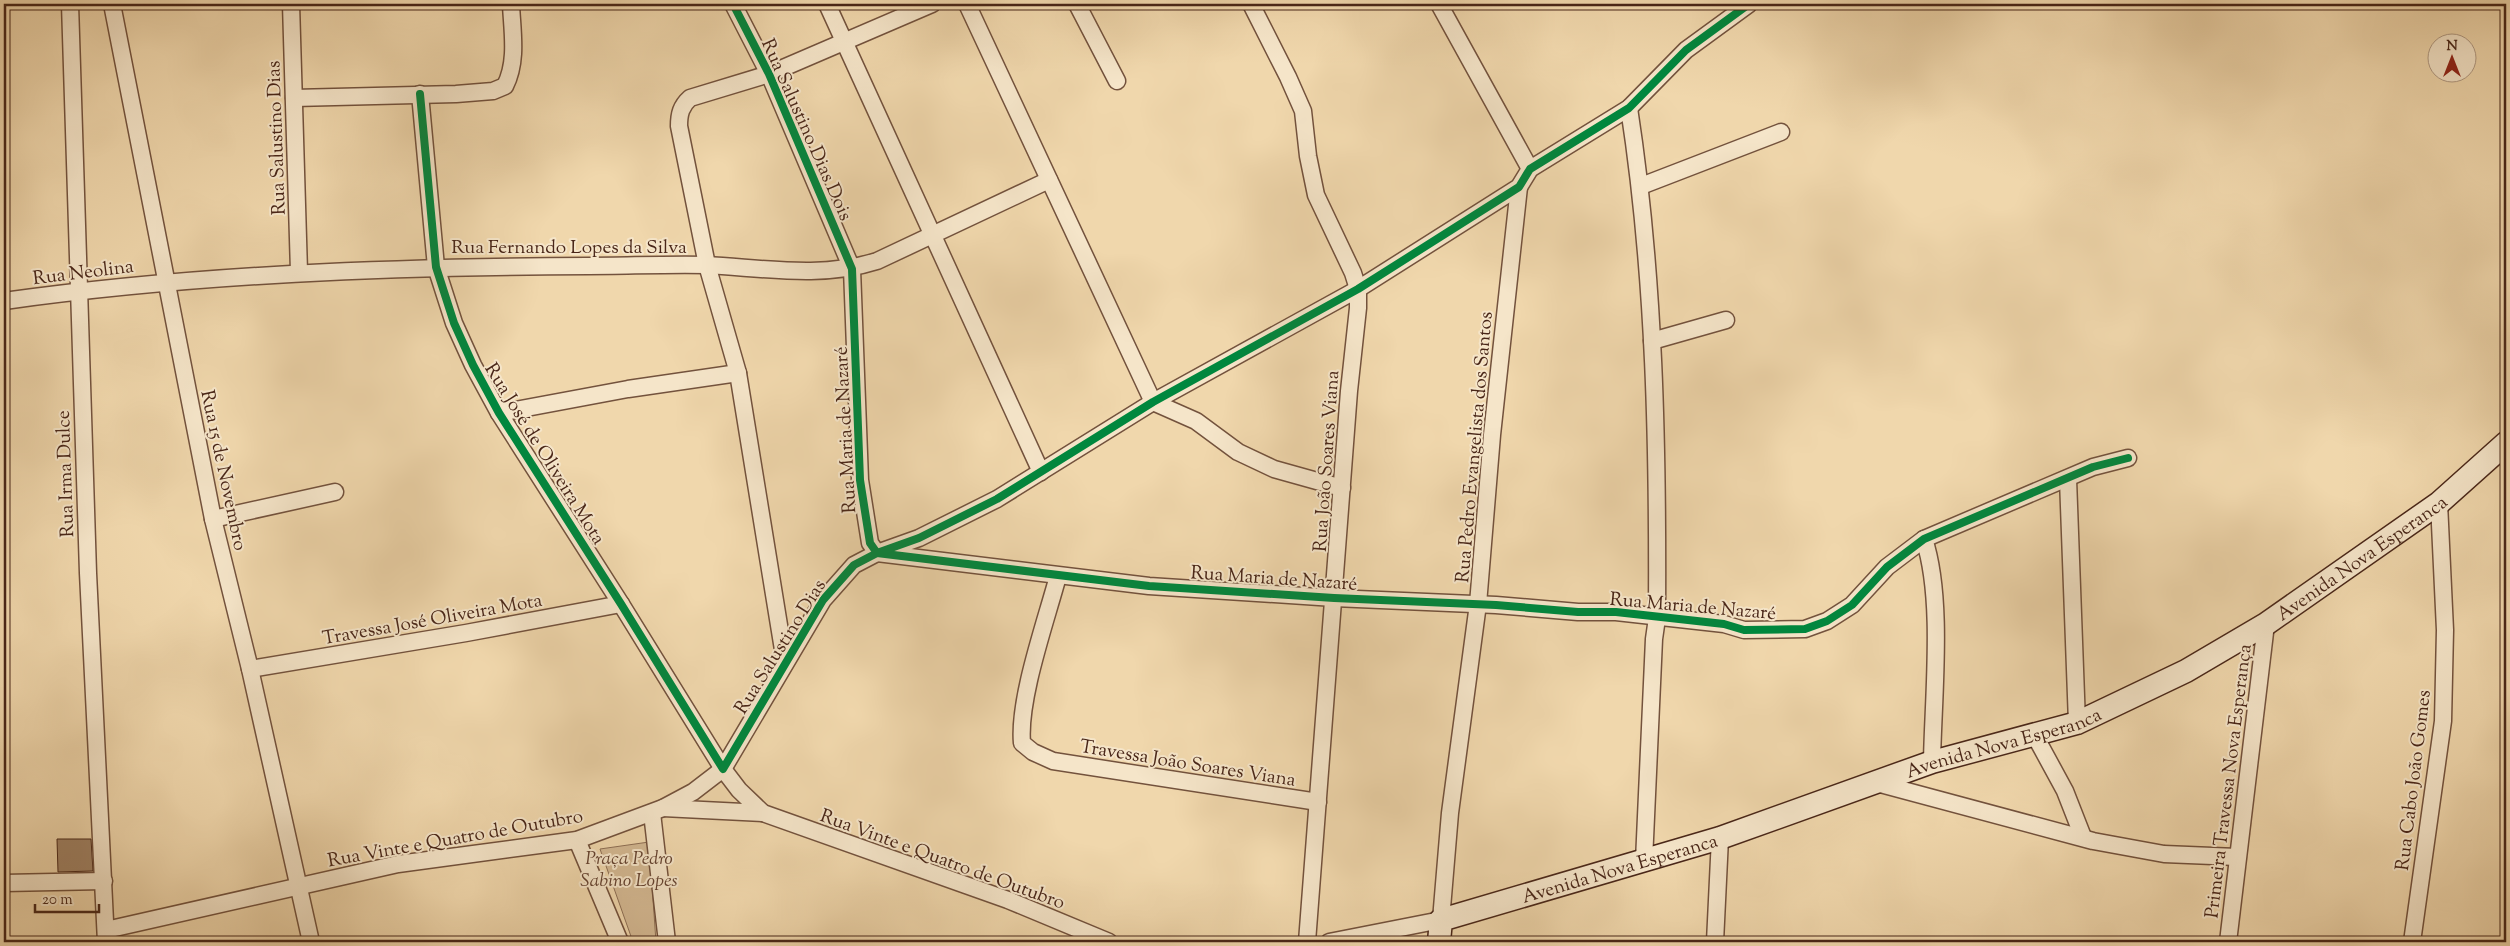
<svg xmlns="http://www.w3.org/2000/svg" width="2510" height="946" viewBox="0 0 2510 946" font-family="'Sorts Mill Goudy',serif">
	<style>
		.green { fill: #d4b993; stroke: #8e7056 }
		.building { fill: #a08265; stroke: #492618 }
		.lines { fill: none; stroke-linecap: round; stroke-linejoin: round }
		.minor-casing { stroke: #73523d; stroke-width: 19 }
		.secondary-casing { stroke: #492618; stroke-width: 25 }
		.minor { stroke: #f5e5c9; stroke-width: 16 }
		.secondary { stroke: #f5e5c9; stroke-width: 22 }
		.cycleway-casing { stroke: #f5e5c9; stroke-width: 11 }
		.cycleway { stroke: #00873e; stroke-width: 8 }
		.labels { text-anchor: middle; stroke-width: 4; stroke-linejoin: round; paint-order: stroke }
		.street-label { font-size: 19px; fill: #492618; stroke: #f5e5c9 }
		.park-label { font-size: 19px; font-style: italic; fill: #654331; stroke: #f5e5c9 }
	</style>
	<rect width="100%" height="100%" fill="#f0d7ac"/>
	<filter id="stains"><feTurbulence type="fractalNoise" baseFrequency=".004" numOctaves="4"/><feColorMatrix values="0 0 0 0 .2 0 0 0 0 .09 0 0 0 0 .02 0 0 0 .5 -.17"/></filter>
	<radialGradient id="worn" r=".72"><stop offset=".6" stop-color="#630" stop-opacity="0"/><stop offset="1" stop-color="#630" stop-opacity=".3"/></radialGradient>
	<polygon class="green" points="649,842 656,942 633,942 600,849"/>
	<polygon class="building" points="57,839 91,839 93,871 58,872"/>
	<g class="lines">
		<defs>
			<g id="minor">
				<polyline points="70,4 88,573 106,942"/>
				<polyline points="112,4 213,519 250,669 311,942"/>
				<polyline points="291,4 299,272"/>
				<polyline points="733,4 769,74 852,269 860,480 870,543 877,553 1149,586 1334,598 1496,605 1578,612 1616,612 1724,624 1744,630 1805,629 1827,621 1852,605 1887,567 1924,539 2093,467 2128,458"/>
				<polyline points="827,4 1041,472"/>
				<polyline points="967,4 1153,402 1196,421 1238,452 1274,469 1342,488"/>
				<polyline points="1077,4 1117,81"/>
				<polyline points="1251,4 1288,77 1303,111 1308,156 1316,195 1353,273 1358,289 1358,308 1349,391 1307,942"/>
				<polyline points="1439,4 1530,169"/>
				<polyline points="420,94 436,267 454,323 473,365 499,413 621,604 723,769 823,600 854,565 877,553 919,538 997,499 1153,402 1358,289 1519,187 1530,169 1629,108 1686,50 1749,4"/>
				<path d="M294,98l162,-4 37,-3 12,-5c13,-25 7,-56 6,-82"/>
				<path d="M1629,108c26,169 29,340 28,510l-3,21 -10,222"/>
				<polyline points="1641,186 1781,132"/>
				<path d="M4,301c194,-27 388,-34 584,-35 39,0 79,-2 119,-1 57,3 114,14 170,-4l172,-81"/>
				<polyline points="1652,341 1726,320"/>
				<polyline points="499,413 628,389 738,373"/>
				<polyline points="2068,479 2077,723"/>
				<polyline points="213,519 335,492"/>
				<path d="M1924,539c20,60 9,158 8,223"/>
				<path d="M1058,576c-12,45 -40,123 -36,167l11,9 20,9 265,41"/>
				<path d="M785,662l-47,-289 -31,-108 -28,-139c0,-12 2,-20 11,-28l79,-24 163,-70"/>
				<polyline points="250,669 466,633 621,604"/>
				<polyline points="2034,734 2065,791 2083,837"/>
				<polyline points="1873,782 2093,841 2164,854 2237,857"/>
				<polyline points="663,808 763,813"/>
				<polyline points="652,813 667,942"/>
				<polyline points="577,840 620,942"/>
				<polyline points="4,883 104,881"/>
				<polyline points="106,930 398,864 577,840 663,808 693,792 723,769 739,790 763,813 1008,900 1109,942"/>
				<polyline points="1329,942 1441,920 1450,813 1478,604 1492,435 1519,187"/>
				<polyline points="1715,942 1720,838"/>
				<polyline points="2228,942 2266,624"/>
				<polyline points="2412,942 2443,721 2445,630 2439,503"/>
			</g>
			<g id="secondary">
				<path id="s1" d="M1439,942l2,-22 279,-82 212,-76 145,-39 109,-52 80,-47 173,-121 67,-60"/>
			</g>
		</defs>
		<use href="#minor" class="minor-casing"/>
		<use href="#secondary" class="secondary-casing"/>
		<use href="#minor" class="minor"/>
		<use href="#secondary" class="secondary"/>
		<defs>
			<g id="cycleway">
				<polyline points="733,4 769,74 852,269 860,480 870,543 877,553 1149,586 1334,598 1496,605 1578,612 1616,612 1724,624 1744,630 1805,629 1827,621 1852,605 1887,567 1924,539 2093,467 2128,458"/>
				<polyline points="420,94 436,267 454,323 473,365 499,413 621,604 723,769 823,600 854,565 877,553 919,538 997,499 1153,402 1358,289 1519,187 1530,169 1629,108 1686,50 1749,4"/>
			</g>
		</defs>
		<use href="#cycleway" class="cycleway-casing"/>
		<use href="#cycleway" class="cycleway"/>
	</g>
	<g class="labels">
		<g class="street-label">
			<text transform="translate(808 129) rotate(66)" y="7">Rua Salustino Dias Dois</text>
			<text transform="translate(275 138) rotate(-92)" y="7">Rua Salustino Dias</text>
			<text x="569" y="253">Rua Fernando Lopes da Silva</text>
			<text transform="translate(83 271) rotate(-7)" y="7">Rua Neolina</text>
			<text transform="translate(844 430) rotate(-93)" y="7">Rua Maria de Nazaré</text>
			<text transform="translate(1473 447) rotate(-85)" y="7">Rua Pedro Evangelista dos Santos</text>
			<text transform="translate(546 453) rotate(58)" y="7">Rua José de Oliveira Mota</text>
			<text transform="translate(1325 461) rotate(-86)" y="7">Rua João Soares Viana</text>
			<text transform="translate(225 470) rotate(78)" y="7">Rua 15 de Novembro</text>
			<text transform="translate(64 474) rotate(-92)" y="7">Rua Irma Dulce</text>
			<text dy="7" stroke="none"><textPath href="#s1" startOffset="1018">Avenida Nova Esperanca</textPath></text>
			<text transform="translate(1274 577) rotate(4)" y="7">Rua Maria de Nazaré</text>
			<text transform="translate(1693 605) rotate(5)" y="7">Rua Maria de Nazaré</text>
			<text transform="translate(432 618) rotate(-10)" y="7">Travessa José Oliveira Mota</text>
			<text transform="translate(779 646) rotate(-58)" y="7">Rua Salustino Dias</text>
			<text dy="7" stroke="none"><textPath href="#s1" startOffset="612">Avenida Nova Esperanca</textPath></text>
			<text transform="translate(1188 762) rotate(9)" y="7">Travessa João Soares Viana</text>
			<text transform="translate(2412 780) rotate(-83)" y="7">Rua Cabo João Gomes</text>
			<text transform="translate(2227 781) rotate(-83)" y="7">Primeira Travessa Nova Esperança</text>
			<text transform="translate(455 837) rotate(-10)" y="7">Rua Vinte e Quatro de Outubro</text>
			<text transform="translate(943 858) rotate(20)" y="7">Rua Vinte e Quatro de Outubro</text>
			<text dy="7" stroke="none"><textPath href="#s1" startOffset="208">Avenida Nova Esperanca</textPath></text>
		</g>
		<g class="park-label">
			<text x="629" y="864">Praça Pedro<tspan x="629" dy="22">Sabino Lopes</tspan></text>
		</g>
	</g>
	<rect width="2510" height="946" fill="none" stroke="#f0d7ac" stroke-width="20"/>
	<rect x="5" y="5" width="2500" height="936" fill="none" stroke="#492618" stroke-width="2.5"/>
	<rect x="10" y="10" width="2490" height="926" fill="none" stroke="#492618"/>
	<g transform="translate(2452 58)"><circle r="24" fill="#f5e5c9" stroke="#b09982"/>
	<path d="M0-4L9 19L0 12L-9 19Z" fill="#8f2418"/>
	<text y="-8" font-size="14" font-weight="bold" text-anchor="middle" fill="#492618">N</text>
	</g>
	<path d="M35 904v8h64v-8" fill="none" stroke="#492618" stroke-width="2.5"/>
	<text x="42" y="904" font-size="15" fill="#492618" stroke="#f5e5c9" stroke-width="4" paint-order="stroke">20 m</text>
	<rect width="100%" height="100%" filter="url(#stains)"/>
	<rect width="100%" height="100%" fill="url(#worn)"/>
</svg>
